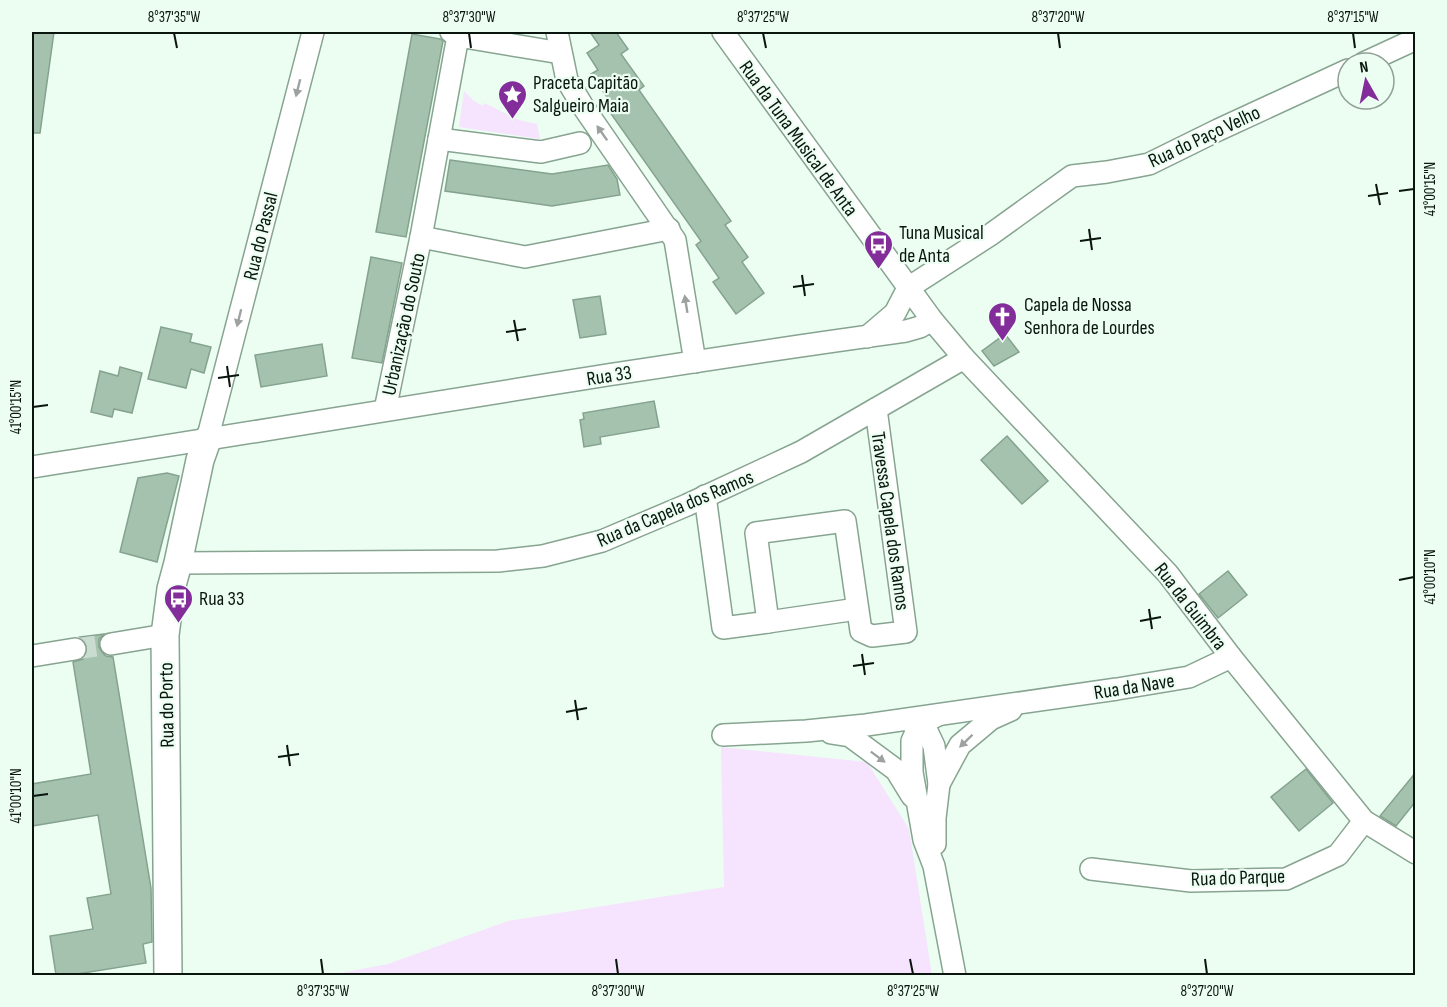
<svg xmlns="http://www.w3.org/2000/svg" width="1447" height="1007" viewBox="0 0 1447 1007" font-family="'Sofia Sans Condensed',sans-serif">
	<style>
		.green { fill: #f6e3fd }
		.building { fill: #a4c2ae; stroke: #85a28f; stroke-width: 1.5 }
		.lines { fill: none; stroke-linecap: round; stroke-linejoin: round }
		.minor-tunnel { stroke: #cadbd0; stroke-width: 21; stroke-dasharray: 21 10; stroke-linecap: butt }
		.minor-casing { stroke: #87a490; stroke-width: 24 }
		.major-casing { stroke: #87a490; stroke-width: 30 }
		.minor { stroke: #fff; stroke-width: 21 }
		.major { stroke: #fff; stroke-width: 27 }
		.oneway { fill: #9da19f }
		.ticks { fill: none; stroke: #0a150e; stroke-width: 2 }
		.labels { text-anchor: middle; stroke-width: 4.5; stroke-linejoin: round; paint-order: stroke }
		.poi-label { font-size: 20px; fill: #0a150e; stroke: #ecfef2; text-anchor: start }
		.street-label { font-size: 20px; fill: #0a150e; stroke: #ecfef2 }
		.neatline { fill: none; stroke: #0a150e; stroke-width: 2 }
		.ticks-label { font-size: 15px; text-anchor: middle; fill: #0a150e }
	</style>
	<rect width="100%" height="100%" fill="#ecfef2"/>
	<g class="green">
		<polygon points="464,91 474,101 483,106 484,103 495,108 519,120 537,124 540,139 459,127"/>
		<polygon points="721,747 867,762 909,829 932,975 325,976 388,964 508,921 724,887"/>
	</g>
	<g class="building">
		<polygon points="32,32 54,32 40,133 32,133"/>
		<polygon points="590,32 616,32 628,49 621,54 644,86 639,90 731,221 725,225 748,257 742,262 764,293 736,314 713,282 719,278 696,245 701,241 609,111 614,107 591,74 598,70 587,53 599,45"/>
		<polygon points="412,34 440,39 443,41 406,237 376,232"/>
		<polygon points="450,160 552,174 608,165 617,179 620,195 552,206 445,191"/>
		<polygon points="371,257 402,263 382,363 352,358"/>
		<polygon points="600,296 606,334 580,338 573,300"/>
		<polygon points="161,327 192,334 190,342 211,347 204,373 191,369 186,388 148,379"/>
		<polygon points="1005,334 1019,352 994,366 982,351"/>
		<polygon points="322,344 327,376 261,387 255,355"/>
		<polygon points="120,367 142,373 132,413 114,409 112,417 91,412 100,371 118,376"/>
		<polygon points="654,401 659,427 600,437 601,444 584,447 580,420 584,419 583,413"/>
		<polygon points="1007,436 1048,481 1022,504 981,460"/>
		<polygon points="167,473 179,476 157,562 120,552 138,478"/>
		<polygon points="1228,571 1247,595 1218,618 1199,594"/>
		<polygon points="104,634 99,639 99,647 102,652 106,656 113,657 151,888 152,942 143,944 146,963 71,975 56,975 50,936 93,929 87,898 111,894 98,815 32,826 32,784 91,774 73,662 83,659 87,653 87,646 85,641 80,637"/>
		<polygon points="1306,769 1333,803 1299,831 1271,797"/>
		<polygon points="1416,772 1416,801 1396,826 1380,816"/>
	</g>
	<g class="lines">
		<polyline class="minor-tunnel" points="75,649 111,644"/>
		<defs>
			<g id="minor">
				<polyline points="451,32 458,36 561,53"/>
				<polyline points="557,32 567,80 582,105 675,240 695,362"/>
				<polyline points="723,32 932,320 964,358 1168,574 1231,657 1364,821 1416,853"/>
				<polyline points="1364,63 1416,39"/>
				<polyline points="439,139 541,152 580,143"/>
				<polyline points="421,237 525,257 669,229"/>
				<polyline points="867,337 895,313 908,288 990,235 1072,176 1107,172 1149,164 1218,130 1348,70"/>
				<polyline points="385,410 421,237 458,36"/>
				<polyline points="207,440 313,32"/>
				<path d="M32,467c291,-45 582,-96 874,-136l14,-4 12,-7"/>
				<polyline points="705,496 723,628 768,622 756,533 845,521 861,631 872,636 906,632 876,409"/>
				<polyline points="178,563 498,561 543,556 602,541 687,505 801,452 964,358"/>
				<polyline points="768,622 857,609"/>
				<polyline points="111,644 165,635"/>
				<polyline points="32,656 75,649"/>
				<polyline points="938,715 920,724 912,741 912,772 924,840 934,866 955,976"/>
				<polyline points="909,721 920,724 926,729 934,746 939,784 935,818 935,844"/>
				<polyline points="831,733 850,736 896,770 912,796"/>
				<polyline points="723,735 806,731 866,725 1117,689 1189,677 1231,657"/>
				<polyline points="939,784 960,745 991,719 1011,710"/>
				<polyline points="1091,869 1191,881 1286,879 1338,855 1364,821"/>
			</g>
			<polyline id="major" points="168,976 165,635 171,589 178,563 200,460 207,440"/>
		</defs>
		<use href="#minor" class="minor-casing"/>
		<use href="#major" class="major-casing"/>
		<use href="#minor" class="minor"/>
		<use href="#major" class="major"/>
	</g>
	<defs><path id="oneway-solid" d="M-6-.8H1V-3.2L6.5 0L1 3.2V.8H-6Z" transform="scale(1.5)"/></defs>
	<g class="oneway">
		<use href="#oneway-solid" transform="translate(298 88) rotate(104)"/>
		<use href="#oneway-solid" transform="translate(602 133) rotate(-125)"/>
		<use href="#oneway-solid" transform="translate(686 304) rotate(-99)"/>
		<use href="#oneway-solid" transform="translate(239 318) rotate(104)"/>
		<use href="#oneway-solid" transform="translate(966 741) rotate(136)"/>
		<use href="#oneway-solid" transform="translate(878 757) rotate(37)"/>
	</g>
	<path class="ticks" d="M174,33l3,15M469,33l2,15M763,33l3,15M1058,33l2,15M1353,33l2,15M1376,184l4,21M1399,191l15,-2M1368,196l20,-3M1089,229l3,21M1080,241l21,-3M802,275l3,21M793,287l21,-3M514,320l4,21M506,332l20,-3M227,366l3,21M218,378l21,-3M33,407l15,-2M1399,580l15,-3M1149,609l3,20M1140,621l21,-4M862,654l3,21M853,666l21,-3M575,700l3,20M566,712l21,-4M287,745l3,21M278,757l21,-3M33,796l15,-2M321,959l2,15M616,959l2,15M910,959l3,15M1205,959l2,15"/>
	<defs>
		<symbol id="sight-pin" viewBox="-11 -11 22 30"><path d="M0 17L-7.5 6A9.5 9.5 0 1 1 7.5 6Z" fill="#832d9b" stroke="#ecfef2"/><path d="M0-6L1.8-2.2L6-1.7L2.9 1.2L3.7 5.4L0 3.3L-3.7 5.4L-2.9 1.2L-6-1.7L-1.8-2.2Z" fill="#fff"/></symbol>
		<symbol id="bus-pin" viewBox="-11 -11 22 30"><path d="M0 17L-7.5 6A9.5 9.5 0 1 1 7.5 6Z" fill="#832d9b" stroke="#ecfef2"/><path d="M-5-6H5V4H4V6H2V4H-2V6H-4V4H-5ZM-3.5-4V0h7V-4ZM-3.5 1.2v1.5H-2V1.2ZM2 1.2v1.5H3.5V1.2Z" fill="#fff"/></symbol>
		<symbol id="church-pin" viewBox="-11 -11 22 30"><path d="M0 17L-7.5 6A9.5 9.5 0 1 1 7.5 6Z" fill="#832d9b" stroke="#ecfef2"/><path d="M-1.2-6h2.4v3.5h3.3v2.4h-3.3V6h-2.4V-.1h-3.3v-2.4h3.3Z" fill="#fff"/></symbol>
	</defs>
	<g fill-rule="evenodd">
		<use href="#sight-pin" x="496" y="78" width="33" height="45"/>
		<use href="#bus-pin" x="862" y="228" width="33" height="45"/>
		<use href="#church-pin" x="986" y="300" width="33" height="45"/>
		<use href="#bus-pin" x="162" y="582" width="33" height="45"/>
	</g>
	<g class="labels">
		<g class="poi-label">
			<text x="533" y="89">Praceta Capitão<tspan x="533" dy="23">Salgueiro Maia</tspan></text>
			<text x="899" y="239">Tuna Musical<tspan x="899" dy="23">de Anta</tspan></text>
			<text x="1024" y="311">Capela de Nossa<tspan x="1024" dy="23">Senhora de Lourdes</tspan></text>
			<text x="199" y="605">Rua 33</text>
		</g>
		<g class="street-label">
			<text transform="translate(1204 136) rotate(-25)" y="7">Rua do Paço Velho</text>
			<text transform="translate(799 138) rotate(54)" y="7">Rua da Tuna Musical de Anta</text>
			<text transform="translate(260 236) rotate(-76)" y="7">Rua do Passal</text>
			<text transform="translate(403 324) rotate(-78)" y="7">Urbanização do Souto</text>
			<text transform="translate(609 375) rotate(-9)" y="7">Rua 33</text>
			<text transform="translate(675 508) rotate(-23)" y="7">Rua da Capela dos Ramos</text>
			<text transform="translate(891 521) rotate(82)" y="7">Travessa Capela dos Ramos</text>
			<text transform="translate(1191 606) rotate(52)" y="7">Rua da Guimbra</text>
			<text transform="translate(1134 686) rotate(-9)" y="7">Rua da Nave</text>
			<text transform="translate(166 705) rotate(-91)" y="7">Rua do Porto</text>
			<text transform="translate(1238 877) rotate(-2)" y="7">Rua do Parque</text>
		</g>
	</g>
	<rect width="1447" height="1007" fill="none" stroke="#ecfef2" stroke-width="66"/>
	<g transform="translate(1366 81) rotate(351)"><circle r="28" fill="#ecfef2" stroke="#92a197" stroke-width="1.5"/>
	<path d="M0-4.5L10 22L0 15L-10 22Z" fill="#832d9b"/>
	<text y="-9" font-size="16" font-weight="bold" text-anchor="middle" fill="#0a150e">N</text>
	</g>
	<rect x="33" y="33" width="1381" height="941" class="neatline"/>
	<g class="ticks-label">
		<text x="174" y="22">8°37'35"W</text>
		<text x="469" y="22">8°37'30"W</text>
		<text x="763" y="22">8°37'25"W</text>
		<text x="1058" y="22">8°37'20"W</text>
		<text x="1353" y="22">8°37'15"W</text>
		<text transform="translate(1430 189) rotate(-90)" y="5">41°00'15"N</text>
		<text transform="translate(16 407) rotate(-90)" y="5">41°00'15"N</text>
		<text transform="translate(1430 577) rotate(-90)" y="5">41°00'10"N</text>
		<text transform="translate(16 796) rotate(-90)" y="5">41°00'10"N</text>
		<text x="323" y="996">8°37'35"W</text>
		<text x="618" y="996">8°37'30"W</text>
		<text x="913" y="996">8°37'25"W</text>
		<text x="1207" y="996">8°37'20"W</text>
	</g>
</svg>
